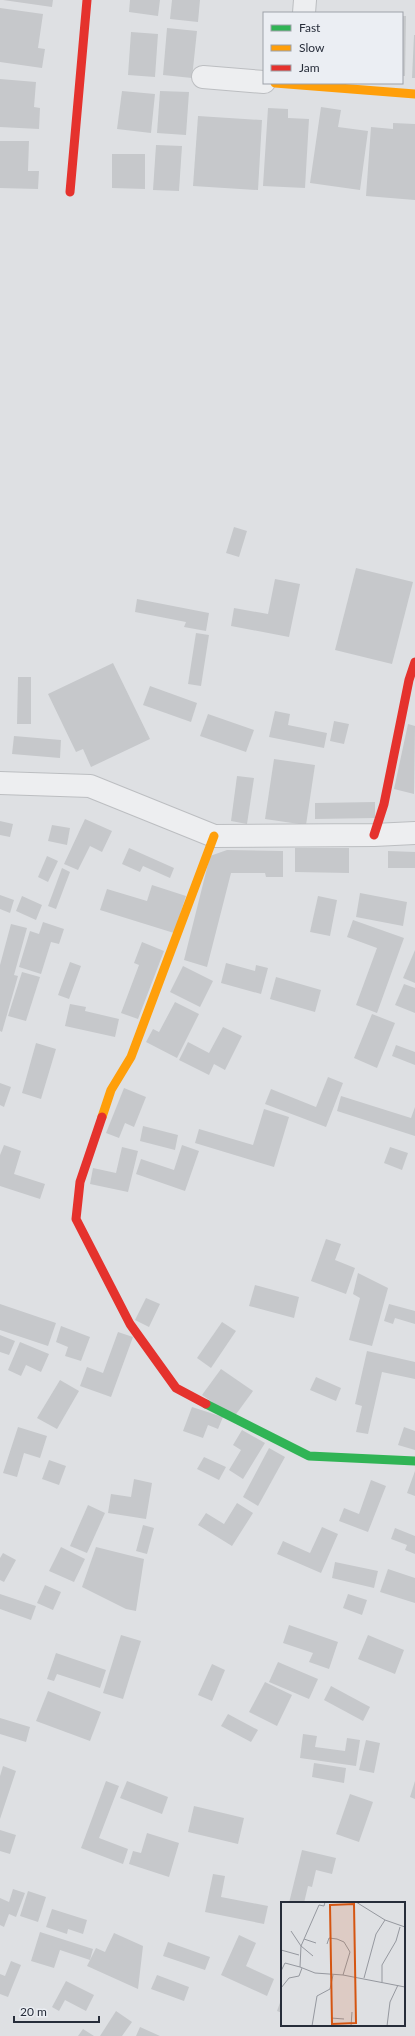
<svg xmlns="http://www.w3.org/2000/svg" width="415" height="2036" viewBox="0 0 415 2036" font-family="Lato,sans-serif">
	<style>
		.building { fill: #c6c8cb }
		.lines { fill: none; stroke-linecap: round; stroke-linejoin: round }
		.street-casing { stroke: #bcbec1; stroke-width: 24 }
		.street { stroke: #edeef0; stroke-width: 22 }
		.fast { stroke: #30b455; stroke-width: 9 }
		.slow { stroke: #ff9f0a; stroke-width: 9 }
		.jam { stroke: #e5322d; stroke-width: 9 }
		.inset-road { fill: none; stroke: #95989f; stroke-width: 1 }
		.view { fill: #d55511; fill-opacity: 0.15; stroke: #d55511; stroke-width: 2 }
		.inset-edge { fill: none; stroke: #272d3a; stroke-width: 2 }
	</style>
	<rect width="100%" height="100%" fill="#dee0e3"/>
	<g class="building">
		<polygon points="3,0 53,0 52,7"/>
		<polygon points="130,0 160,0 158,16 129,12"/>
		<polygon points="172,0 200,0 198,22 170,19"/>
		<polygon points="0,8 43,14 38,48 45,49 42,68 0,62"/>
		<polygon points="402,16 406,16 405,76 402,76"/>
		<polygon points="167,28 197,31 192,78 163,75"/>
		<polygon points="131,32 158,34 155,77 128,75"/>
		<polygon points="414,35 415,35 415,78 412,78"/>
		<polygon points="0,79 36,82 34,107 40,108 39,129 0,127"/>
		<polygon points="122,91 155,94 151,133 117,129"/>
		<polygon points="160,91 189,92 186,135 157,133"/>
		<polygon points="321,107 341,110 338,127 368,131 360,190 310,183"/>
		<polygon points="268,108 288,109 288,118 309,119 305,188 263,186"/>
		<polygon points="198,116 262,120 258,190 193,186"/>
		<polygon points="393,123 415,124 415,200 366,196 371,127 393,129"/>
		<polygon points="0,141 29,141 28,171 39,171 38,189 0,188"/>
		<polygon points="156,145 182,146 179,191 153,190"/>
		<polygon points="112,154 145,154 145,189 112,188"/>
		<polygon points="234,527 247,531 239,557 226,553"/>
		<polygon points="356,568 413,582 392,664 335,650"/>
		<polygon points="275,579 300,584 289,637 231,626 234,608 268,614"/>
		<polygon points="137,599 209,613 206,631 184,627 186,622 135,612"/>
		<polygon points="196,633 209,635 201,686 188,684"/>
		<polygon points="113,663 150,739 91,767 83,749 76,752 48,694"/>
		<polygon points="18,677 31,677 31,724 17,724"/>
		<polygon points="150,686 197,703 191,722 143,705"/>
		<polygon points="275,711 290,714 288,725 327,733 324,748 269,737"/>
		<polygon points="208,714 254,730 246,752 200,736"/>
		<polygon points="334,721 349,724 344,744 330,741"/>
		<polygon points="408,724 415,726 414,794 394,789"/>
		<polygon points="14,736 61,740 60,758 12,754"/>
		<polygon points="274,759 315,765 306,825 265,819"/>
		<polygon points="237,776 254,778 247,824 231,821"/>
		<polygon points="375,802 375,818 315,819 315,803"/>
		<polygon points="85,819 112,831 102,852 90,846 78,870 64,864"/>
		<polygon points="0,821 13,824 10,837 0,835"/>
		<polygon points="52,825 70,828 67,845 48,841"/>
		<polygon points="129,848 174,868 170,878 143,866 140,872 122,864"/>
		<polygon points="295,848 349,848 349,873 295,872"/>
		<polygon points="227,850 283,851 283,877 266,877 265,873 231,873 207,967 184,960 210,856"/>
		<polygon points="388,851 415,852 415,868 388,868"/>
		<polygon points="47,856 58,861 48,882 38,877"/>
		<polygon points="62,868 70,872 56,909 48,906"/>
		<polygon points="152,885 186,896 174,933 100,910 107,889 147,901"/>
		<polygon points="360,893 407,902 403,926 356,917"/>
		<polygon points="0,895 14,900 10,913 0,909"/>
		<polygon points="22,896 42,905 36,920 16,911"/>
		<polygon points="318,896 337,900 330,936 310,932"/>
		<polygon points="353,920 404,938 377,1013 356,1005 377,948 347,937"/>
		<polygon points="43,922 64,929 59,944 51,942 41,974 19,967 30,931 39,934"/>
		<polygon points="11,924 27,928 14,975 18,976 2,1032 0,1031 0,965"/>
		<polygon points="142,942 164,951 138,1019 121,1013 139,965 134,963"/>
		<polygon points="415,950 415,983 403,978"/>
		<polygon points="70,962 81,966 69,999 58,995"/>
		<polygon points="226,963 255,971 256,965 268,968 261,994 221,983"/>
		<polygon points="183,966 213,981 200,1007 170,992"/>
		<polygon points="22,972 40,977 26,1021 8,1016"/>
		<polygon points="276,977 321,990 315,1012 270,999"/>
		<polygon points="404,984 415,988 415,1013 395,1005"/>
		<polygon points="175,1002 199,1014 177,1058 146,1042 153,1029 159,1032"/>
		<polygon points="70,1004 86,1007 85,1011 119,1019 115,1037 65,1026"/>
		<polygon points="372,1014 395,1023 377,1068 354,1058"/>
		<polygon points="223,1027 242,1036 225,1070 214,1064 209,1075 179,1060 188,1042 209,1053"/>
		<polygon points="36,1043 56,1049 41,1099 22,1093"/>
		<polygon points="396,1045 415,1052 415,1065 392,1056"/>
		<polygon points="328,1077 343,1083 326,1127 265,1104 271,1089 316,1107"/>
		<polygon points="0,1083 11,1087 4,1107 0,1105"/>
		<polygon points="124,1088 146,1097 134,1127 125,1123 119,1138 106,1133"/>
		<polygon points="341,1096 411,1118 415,1107 415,1136 337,1111"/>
		<polygon points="264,1109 289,1117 274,1167 195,1143 199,1129 253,1145"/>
		<polygon points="143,1126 178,1135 175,1150 140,1141"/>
		<polygon points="4,1145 21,1151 14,1174 45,1184 40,1199 0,1186 0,1155"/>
		<polygon points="182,1145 199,1151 185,1191 136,1174 141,1159 174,1170"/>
		<polygon points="122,1147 138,1151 128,1192 90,1184 93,1168 116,1173"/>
		<polygon points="390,1147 408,1153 402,1170 384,1163"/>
		<polygon points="326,1239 341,1244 335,1260 355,1268 346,1294 311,1281"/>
		<polygon points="358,1273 388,1288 372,1346 349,1340 360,1298 353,1294"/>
		<polygon points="255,1285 299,1297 294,1318 249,1306"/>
		<polygon points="146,1298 160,1304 149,1327 135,1320"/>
		<polygon points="0,1304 56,1323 48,1346 0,1330"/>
		<polygon points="389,1304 415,1311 415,1324 395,1318 393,1324 384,1321"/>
		<polygon points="222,1322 236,1331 211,1368 197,1358"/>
		<polygon points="61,1326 90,1337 81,1361 65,1356 68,1347 56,1342"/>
		<polygon points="118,1332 133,1337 111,1397 80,1386 87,1367 103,1373"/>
		<polygon points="0,1335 15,1341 9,1355 0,1352"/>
		<polygon points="20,1342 49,1354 41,1372 26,1365 21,1376 8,1370"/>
		<polygon points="367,1351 415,1362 415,1379 382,1372 368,1434 356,1432 362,1406 355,1404"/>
		<polygon points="221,1369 253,1391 234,1417 202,1395"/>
		<polygon points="316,1377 341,1388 336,1401 310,1390"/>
		<polygon points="60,1380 79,1391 57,1429 37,1418"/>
		<polygon points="192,1407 223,1417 218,1429 208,1425 203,1438 183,1431"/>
		<polygon points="18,1427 47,1436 40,1458 24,1453 17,1477 3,1473"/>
		<polygon points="404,1427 415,1431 415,1450 398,1445"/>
		<polygon points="242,1430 265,1443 243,1479 229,1470 241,1450 233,1445"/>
		<polygon points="269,1448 285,1457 258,1506 243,1497"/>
		<polygon points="204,1457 226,1467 219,1480 197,1469"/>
		<polygon points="49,1460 66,1466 59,1485 42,1479"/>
		<polygon points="415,1471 415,1496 407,1493"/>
		<polygon points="134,1479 152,1483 146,1519 108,1513 111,1494 131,1497"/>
		<polygon points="371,1480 386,1486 368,1532 339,1521 344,1508 359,1514"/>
		<polygon points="237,1503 253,1513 232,1546 198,1525 206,1513 224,1524"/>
		<polygon points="88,1505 105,1513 87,1553 70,1546"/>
		<polygon points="143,1525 154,1528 147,1554 136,1551"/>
		<polygon points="322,1527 338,1534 321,1573 277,1554 283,1541 310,1553"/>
		<polygon points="395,1528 415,1536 415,1554 405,1550 407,1545 391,1539"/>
		<polygon points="61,1547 85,1559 74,1582 49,1571"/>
		<polygon points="96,1547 144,1559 136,1611 126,1609 82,1587"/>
		<polygon points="3,1553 16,1560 4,1582 0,1580 0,1558"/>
		<polygon points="335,1562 378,1571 374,1588 332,1578"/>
		<polygon points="388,1569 415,1578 415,1603 380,1592"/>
		<polygon points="45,1585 61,1592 53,1610 37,1603"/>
		<polygon points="0,1594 36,1606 31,1620 0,1609"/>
		<polygon points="348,1594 367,1600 362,1615 343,1608"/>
		<polygon points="289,1625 338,1642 329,1669 309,1662 313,1653 283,1643"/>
		<polygon points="121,1635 141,1641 123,1699 103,1693"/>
		<polygon points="368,1635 404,1650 395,1674 358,1659"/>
		<polygon points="56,1653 106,1670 100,1688 57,1674 54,1681 47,1679"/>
		<polygon points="278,1662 318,1679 309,1699 269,1682"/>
		<polygon points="212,1664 225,1670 212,1701 198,1695"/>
		<polygon points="265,1682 292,1695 277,1726 249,1712"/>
		<polygon points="331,1686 370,1707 363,1721 324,1700"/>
		<polygon points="48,1691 101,1712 90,1741 36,1721"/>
		<polygon points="228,1714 258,1730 251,1742 221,1726"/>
		<polygon points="0,1718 30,1727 26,1742 0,1734"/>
		<polygon points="303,1734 317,1736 315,1747 345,1751 347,1738 360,1740 356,1766 300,1758"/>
		<polygon points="366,1740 380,1743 374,1773 359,1770"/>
		<polygon points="314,1763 346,1768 344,1783 312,1777"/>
		<polygon points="3,1766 16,1771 0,1819 0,1776"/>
		<polygon points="106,1781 119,1786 99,1838 128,1849 123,1864 81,1848"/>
		<polygon points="127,1781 168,1797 162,1814 120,1798"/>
		<polygon points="415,1781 415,1799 410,1797"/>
		<polygon points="350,1794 373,1802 359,1842 336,1834"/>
		<polygon points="194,1806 244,1818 238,1844 188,1832"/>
		<polygon points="0,1830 16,1835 10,1854 0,1851"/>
		<polygon points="147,1833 179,1843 169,1877 129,1864 133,1851 141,1853"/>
		<polygon points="302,1850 336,1858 332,1874 316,1870 312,1887 308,1886 304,1903 289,1903"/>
		<polygon points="213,1874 225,1876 221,1897 268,1906 264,1924 205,1912"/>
		<polygon points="13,1889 25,1893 16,1917 9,1914 4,1927 0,1925 0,1898 9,1902"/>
		<polygon points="28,1891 46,1897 38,1922 20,1916"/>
		<polygon points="52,1909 87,1920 83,1934 68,1929 67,1934 46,1927"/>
		<polygon points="40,1932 93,1949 90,1960 60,1950 54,1968 31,1961"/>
		<polygon points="114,1933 143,1946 138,1989 87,1966 96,1948 105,1952"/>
		<polygon points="239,1935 256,1943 246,1966 274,1979 267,1996 221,1975"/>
		<polygon points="168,1942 210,1957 205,1970 163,1956"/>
		<polygon points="11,1961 21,1965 8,1997 0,1994 0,1974 5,1976"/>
		<polygon points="157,1975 189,1987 184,2001 151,1989"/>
		<polygon points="66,1981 94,1995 86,2011 65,2000 59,2011 52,2007"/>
		<polygon points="282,1997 282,2013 277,2011"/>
		<polygon points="116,2011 132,2022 122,2036 100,2036"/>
		<polygon points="140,2027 160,2036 136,2036"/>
		<polygon points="83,2029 94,2036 78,2036"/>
	</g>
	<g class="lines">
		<defs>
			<g id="street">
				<polyline points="304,13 305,0"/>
				<polyline points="203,77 264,82"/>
				<polyline points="0,783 90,786 214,836 374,835 415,833"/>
			</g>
		</defs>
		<use href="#street" class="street-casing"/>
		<use href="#street" class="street"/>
		<polyline class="fast" points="206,1404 309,1456 415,1461"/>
		<g class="slow">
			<polyline points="275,83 415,94"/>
			<polyline points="102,1117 111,1090 131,1057 214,836"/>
		</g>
		<g class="jam">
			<polyline points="70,192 87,0"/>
			<polyline points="374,835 384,804 409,680 415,662"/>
			<polyline points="102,1117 80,1182 76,1219 130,1324 176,1388 206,1404"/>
		</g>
	</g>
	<g transform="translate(281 1902)">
		<rect width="124" height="124" fill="#dee0e3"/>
		<path class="inset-road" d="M44,0l-1,4 -5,-1 -18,41 -1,21 15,6 28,2 62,12M75,0l29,18 20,7M10,29l10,15 12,10M23,37l12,4M46,42l2,-6 8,1 7,3 6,10 -7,23M0,48l18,5M0,69l4,-8 15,4M83,76l12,-44 9,-14M101,80v-17l14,-24 4,-14M0,86l8,-10 10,-2 3,-8M50,116l13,1M31,124l5,-30 13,-7 3,-14M70,124l1,-14M106,124l3,-24 8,-17"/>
		<path class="view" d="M73,2l2,119 -24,1 -2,-119z"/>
		<rect width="124" height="124" class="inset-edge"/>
	</g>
	<rect x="263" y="12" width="140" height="72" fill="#ebeef3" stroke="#9da1a9"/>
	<rect x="271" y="25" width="20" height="6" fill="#30b455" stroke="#9da1a9"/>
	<text x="299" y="32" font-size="12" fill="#272d3a">Fast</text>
	<rect x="271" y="45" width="20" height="6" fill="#ff9f0a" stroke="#9da1a9"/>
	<text x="299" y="52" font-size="12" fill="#272d3a">Slow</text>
	<rect x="271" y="65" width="20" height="6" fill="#e5322d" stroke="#9da1a9"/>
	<text x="299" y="72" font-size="12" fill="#272d3a">Jam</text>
	<path d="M14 2016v6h85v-6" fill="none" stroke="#272d3a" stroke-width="2"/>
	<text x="20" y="2016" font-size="12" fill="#272d3a" stroke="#ebeef3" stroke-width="3" paint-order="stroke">20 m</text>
</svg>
